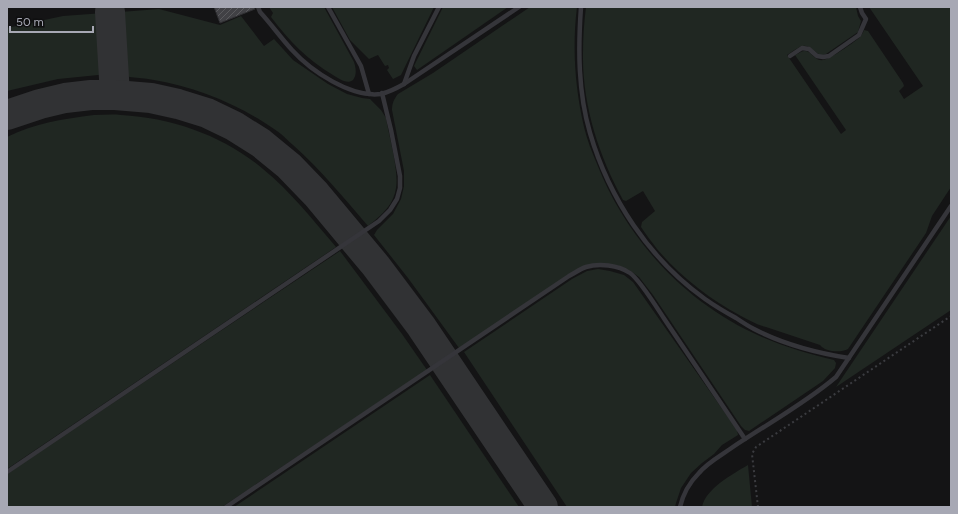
<svg xmlns="http://www.w3.org/2000/svg" width="958" height="514" viewBox="0 0 958 514" font-family="Figtree,sans-serif">
	<style>
		.green { fill: #202722 }
		.lines { fill: none; stroke-linecap: round; stroke-linejoin: round }
		.taxiway { stroke: #313234; stroke-width: 30 }
		.building { fill: url(#building-hatch); stroke: #2e2e31 }
		.path { stroke: #3b3c40; stroke-width: 2; stroke-dasharray: 2 3; stroke-linecap: butt }
		.service { stroke: #35353a; stroke-width: 4.5 }
	</style>
	<defs>
		<pattern id="building-hatch" width="6" height="6" patternUnits="userSpaceOnUse"><rect width="6" height="6" fill="#414145"/><path d="M-1 1l2-2M0 6l6-6M5 7l2-2" fill="none" stroke="#5a5a5d"/></pattern>
	</defs>
	<rect width="100%" height="100%" fill="#141415"/>
	<g class="green">
		<path d="M269,7h55l30,55c2,6 3,13 -1,18 -6,5 -15,-2 -20,-5 -25,-15 -44,-34 -62,-58l2,-4z"/>
		<polygon points="332,7 434,7 401,75 393,79 387,70 389,68 388,65 385,66 378,55 369,59 350,40"/>
		<polygon points="443,7 508,7 417,70 414,66"/>
		<path d="M530,7h47c-5,40 -2,81 7,120 3,13 8,25 13,37 30,76 89,140 165,173 23,10 47,17 72,23l2,3 -1,5 -12,13 -74,50 -4,-1 -4,-4 -88,-131 -14,-18 -10,-7 -13,-5 -31,2 -126,81 -51,-70 -34,-43 3,-5 16,-16 8,-15 3,-13v-15l-12,-61c0,-7 2,-11 6,-16l35,-21z"/>
		<path d="M586,7h270l2,9 3,5 -3,11 -32,22 -5,2c-17,-14 -16,-13 -34,-1l54,79 5,-4 -51,-75c3,-1 6,-4 9,-4 6,-1 10,8 16,9 7,2 33,-17 39,-22 2,-2 4,-5 5,-8l4,1 35,52 1,3 -5,5 5,8 19,-13 -54,-79h82v180l-19,29 -6,17 -78,116c-7,4 -23,3 -28,-4l-54,-18c-9,-2 -17,-7 -25,-11 -32,-17 -61,-40 -84,-67 -5,-7 -11,-14 -16,-22l1,-5 13,-11 -12,-20 -17,10 -3,-1c-24,-44 -41,-95 -40,-147 0,-15 1,-31 3,-46z"/>
		<path d="M159,9l61,16 21,-9 23,30 10,-7 19,21 35,24 19,10 15,4 8,1 11,11 5,8c3,19 13,52 10,70 -1,7 -4,14 -8,19 -6,8 -13,13 -20,19 -24,-28 -47,-56 -75,-81 -5,-4 -10,-10 -16,-14 -35,-25 -80,-44 -123,-51 -10,-2 -20,-2 -30,-4l-4,-64z"/>
		<polygon points="104,13 108,74 58,79 7,91 7,28 63,16"/>
		<path d="M94,115c9,0 18,-1 27,0 52,3 103,21 142,54 28,23 50,51 73,78l-329,222v-332c28,-14 56,-18 87,-22z"/>
		<polygon points="951,216 951,310 836,387"/>
		<polygon points="340,251 402,334 427,370 222,507 7,507 7,474"/>
		<polygon points="598,269 610,271 624,275 633,282 737,430 738,435 722,445 714,454 702,463 691,473 681,488 676,503 675,507 567,507 464,352 572,279 587,271"/>
		<polygon points="430,375 519,507 234,507"/>
		<path d="M748,465l4,42h-50c4,-19 31,-33 46,-42z"/>
	</g>
	<g class="lines">
		<g class="taxiway">
			<polyline points="110,12 115,95"/>
			<polyline points="7,115 40,104 65,98 91,95 115,95 151,98 178,104 207,113 234,126 261,143 289,166 316,194 376,266 421,326 543,507"/>
		</g>
	</g>
	<polygon class="building" points="214,7 254,7 255,9 220,23"/>
	<g class="lines">
		<polyline class="path" points="758,507 752,454 756,447 951,316"/>
		<g class="service">
			<path d="M258,7l2,5c11,12 21,26 32,38 19,21 59,48 89,44 8,-2 16,-6 23,-10l115,-77"/>
			<polyline points="328,7 361,66 369,94"/>
			<path d="M581,7c-3,42 -3,85 9,126 19,65 59,126 115,166 10,7 20,13 31,19 6,4 12,8 18,11 29,15 63,24 95,29"/>
			<polyline points="790,56 802,48 809,49 817,56 823,57 829,56 859,35 866,19 862,13 860,7"/>
			<polyline points="404,84 414,56 439,7"/>
			<polyline points="7,472 379,221 390,210 397,199 400,188 400,176 391,130 382,93"/>
			<path d="M226,507l343,-231c6,-3 11,-7 17,-9 13,-4 32,-2 44,6 10,7 27,35 35,47 26,39 53,79 80,119"/>
			<path d="M680,507c3,-13 9,-24 19,-34 8,-10 21,-17 31,-24 35,-24 73,-44 106,-72l115,-171"/>
		</g>
	</g>
	<rect width="958" height="514" fill="none" stroke="#a7a8b4" stroke-width="16"/>
	<path d="M10 26v6h83v-6" fill="none" stroke="#a7a8b4" stroke-width="2"/>
	<text x="16" y="26" font-size="12" fill="#a7a8b4" stroke="#0f0f10" stroke-width="3" paint-order="stroke">50 m</text>
</svg>
